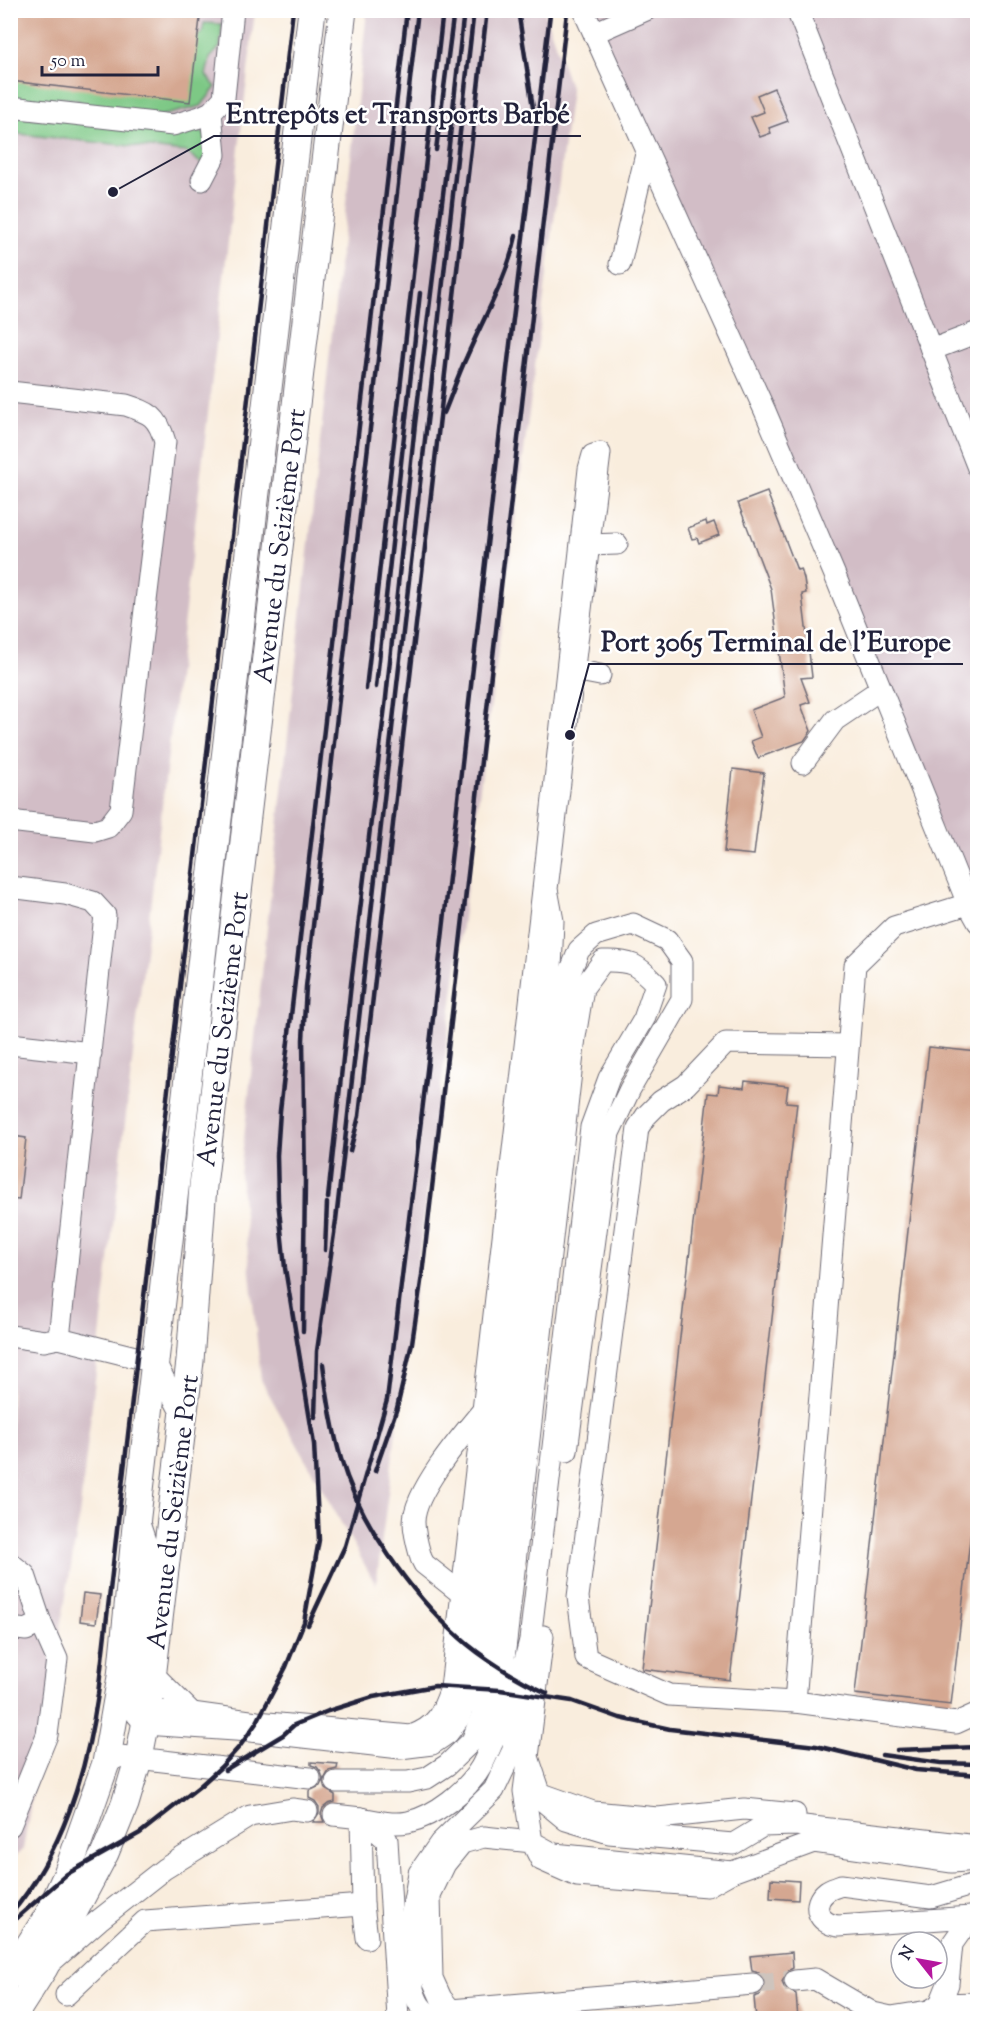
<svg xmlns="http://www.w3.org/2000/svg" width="988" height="2029" viewBox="0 0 988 2029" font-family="'Sorts Mill Goudy',serif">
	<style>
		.industrial { fill: #d2bdc6 }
		.green { fill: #7dc885; stroke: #507560; stroke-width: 1.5 }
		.building { fill: #d5a791 }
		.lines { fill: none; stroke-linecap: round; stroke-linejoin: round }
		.minor-tunnel { stroke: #cec4bd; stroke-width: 21; stroke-dasharray: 21 10; stroke-linecap: butt }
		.minor-casing { stroke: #6d6974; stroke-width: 23 }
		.major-casing { stroke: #6d6974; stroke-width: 29 }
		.minor { stroke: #fff; stroke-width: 21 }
		.major { stroke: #fff; stroke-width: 27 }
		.rail { stroke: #22223b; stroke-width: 4.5 }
		.labels { text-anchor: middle; stroke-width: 5; stroke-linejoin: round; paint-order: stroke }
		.street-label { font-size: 26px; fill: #22223b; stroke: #fff }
		.leader { fill: none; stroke: #22223b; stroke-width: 2 }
		.callout-dot { fill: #22223b; stroke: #fff; stroke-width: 2 }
		.callout-label { font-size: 27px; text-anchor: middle; font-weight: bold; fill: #22223b; stroke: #fff; stroke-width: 5; stroke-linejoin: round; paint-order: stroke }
	</style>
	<rect width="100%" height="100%" fill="#fff"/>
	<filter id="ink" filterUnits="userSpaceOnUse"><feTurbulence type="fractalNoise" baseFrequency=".0167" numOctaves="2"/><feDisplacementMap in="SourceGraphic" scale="12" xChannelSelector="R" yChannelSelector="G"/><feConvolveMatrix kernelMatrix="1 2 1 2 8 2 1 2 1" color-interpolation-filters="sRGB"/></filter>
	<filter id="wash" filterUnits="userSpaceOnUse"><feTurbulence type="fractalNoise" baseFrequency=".008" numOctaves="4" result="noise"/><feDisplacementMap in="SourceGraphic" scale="24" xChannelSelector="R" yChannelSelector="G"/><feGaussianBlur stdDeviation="1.35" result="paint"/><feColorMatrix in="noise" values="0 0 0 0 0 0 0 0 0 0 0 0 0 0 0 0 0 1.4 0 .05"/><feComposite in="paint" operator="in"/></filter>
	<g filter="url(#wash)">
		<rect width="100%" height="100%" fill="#f9eddd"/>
		<g class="industrial">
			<polygon points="11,11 255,11 78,1525 23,1849 11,1861"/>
			<polygon points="367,11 544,11 571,90 376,1585 261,1380 240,1175"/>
			<polygon points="580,11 977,11 977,914"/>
		</g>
		<g class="green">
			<polygon points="204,23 222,24 220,47 210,58 206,75 216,87 201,106 160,116 88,109 78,100 59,97 48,105 11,100 11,81 202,34"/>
			<polygon points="11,116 197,130 206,135 205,166 186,152 11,133"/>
		</g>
		<g id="blocks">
			<g class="building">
				<polygon points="10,10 201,10 190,102 10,81"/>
				<polygon points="774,88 788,121 769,128 771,133 760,137 751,117 764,112 757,95"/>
				<polygon points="767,492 797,570 801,569 804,579 806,593 802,594 812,677 801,678 810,702 801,705 811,731 804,741 758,758 751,741 761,737 751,710 785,697 771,589 738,503"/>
				<polygon points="706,521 707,525 714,522 719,535 699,543 697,538 692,539 688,528"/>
				<polygon points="733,769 764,773 754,855 724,852"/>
				<polygon points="929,1047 978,1052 978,1470 951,1705 855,1694"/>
				<polygon points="745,1081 788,1086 786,1102 797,1103 730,1680 642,1669 708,1093 718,1094 719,1085 744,1088"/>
				<polygon points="13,1136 26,1138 19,1200 10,1199 10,1143"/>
				<polygon points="83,1593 100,1595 96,1623 80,1621"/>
				<polygon points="311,1762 338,1764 337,1769 329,1771 323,1781 325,1789 335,1795 335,1802 328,1804 323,1808 321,1814 324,1822 313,1822 319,1813 319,1807 315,1801 309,1798 309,1791 320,1786 323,1779 321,1772 317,1767 311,1765"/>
				<polygon points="771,1879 799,1881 798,1900 770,1898"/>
				<polygon points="792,1952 793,1968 787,1971 782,1982 785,1989 796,1994 798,2019 756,2019 754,1997 760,1995 764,1990 766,1982 759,1973 752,1971 750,1956"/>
			</g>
		</g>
	</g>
	<g filter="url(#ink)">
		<use href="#blocks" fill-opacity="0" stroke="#6d6974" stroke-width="1.5"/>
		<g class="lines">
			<polyline class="minor-tunnel" points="753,1984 795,1981"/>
			<defs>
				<g id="minor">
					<polyline points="587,10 586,16 765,411 834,573 968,904 978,922"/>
					<polyline points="797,10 978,468"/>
					<polyline points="594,33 646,10"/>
					<polyline points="10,107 173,125 200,117 211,112 224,98 233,10"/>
					<polyline points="202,180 215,155 211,112"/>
					<polyline points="620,264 647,150"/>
					<polyline points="931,350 978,332"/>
					<path d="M10,392l116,13c24,8 32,11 39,37l-44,368 -13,17 -13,4 -85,-10"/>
					<polyline points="589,545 617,544"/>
					<polyline points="574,670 600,675"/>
					<polyline points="803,763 835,720 881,689"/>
					<polyline points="10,887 65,894 93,902 105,915 59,1338 155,1362 183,1416"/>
					<polyline points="978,889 968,904 894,927 855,965 795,1702 956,1723 978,1713"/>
					<polyline points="10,1044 91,1053"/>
					<polyline points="10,1336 44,1341 59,1338"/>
					<polyline points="10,1563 25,1575 41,1623 57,1659 47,1735 10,1826"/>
					<path d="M462,1594l-38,-30 -3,-6c-3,-11 -7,-24 -7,-36 0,-31 50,-89 70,-113"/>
					<polyline points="10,1628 26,1630 41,1623"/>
					<polyline points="543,1636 528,1757 543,1801 566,1820 609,1833 733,1844 763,1826 795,1825 978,1846"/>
					<polyline points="153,1674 192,1713"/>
					<polyline points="795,1702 669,1695 586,1658 578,1597 638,1128 646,1116 661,1101 686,1085 726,1043 848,1045"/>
					<path d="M115,1708l77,5 65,9 154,14c27,-10 31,-23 40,-48l93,-807 45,-412 4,-14 7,-2 -53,436 6,32 -2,48 -78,678 -6,49 -8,22 -11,15 -16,11 -32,4 -150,-17 -105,-7 -12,-14 16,-137 -3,-29 -6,-18"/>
					<polyline points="528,1761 524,1791 532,1842 554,1854 732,1872 814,1842 952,1862 978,1860"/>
					<polyline points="106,1763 120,1756 310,1778"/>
					<polyline points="336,1782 408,1782 427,1778 447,1765 472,1741 482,1715 565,985 579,950 596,935 633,924 667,940 682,961 682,999 630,1089 609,1133 567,1451"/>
					<polyline points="545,1795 593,1812 658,1818 744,1809 795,1814"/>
					<polyline points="334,1815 361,1818 363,1905 367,1938"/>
					<path d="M361,1818c15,3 32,7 47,4 27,-6 59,-31 73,-55 5,-9 9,-20 14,-30l80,-700 8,-49 20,-27c28,-1 34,3 53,23l-12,35 -35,59 -18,49 -61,513 -10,40 -7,70 -19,40 -54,53 -21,30 -7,39 1,77c4,13 8,22 21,27l17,-6 302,-26"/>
					<polyline points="362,1818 387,1840 398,2018"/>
					<path d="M971,1917l-133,9c-20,-2 -28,-22 -11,-35 4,-3 10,-4 14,-6l90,12 47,-14"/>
					<polyline points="51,1962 99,1920 164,1869 250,1816 292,1809 307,1811"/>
					<polyline points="795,1981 815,1979 873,2013 891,2017 928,2011"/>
					<polyline points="66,1995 145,1921 363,1905"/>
					<polyline points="940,2004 948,1984 952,1944 971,1917 978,1915"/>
					<polyline points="451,2010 441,1998 432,1978 430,1895 445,1864 462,1843 484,1837 532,1842 541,1860 577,1876 707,1886 732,1872"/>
					<polyline points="929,2011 940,2004 978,2003"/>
				</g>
				<g id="major">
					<polyline points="10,1975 48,1916 67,1874 106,1763 121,1677 137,1516 312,10"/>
					<polyline points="12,2018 44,1968 105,1853 125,1804 139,1757 148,1711 190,1361 203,1186 343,10"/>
				</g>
			</defs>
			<use href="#minor" class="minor-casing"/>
			<use href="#major" class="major-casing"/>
			<use href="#minor" class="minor"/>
			<use href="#major" class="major"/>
			<g class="rail">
				<polyline points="518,10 533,108"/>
				<polyline points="436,150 454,10"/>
				<path d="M444,413c8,-19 14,-38 23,-57 17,-39 40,-78 49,-120"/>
				<polyline points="376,687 420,293"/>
				<polyline points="366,689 443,10"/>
				<polyline points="350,1151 359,1116 373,997 487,10"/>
				<polyline points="328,1198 351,984 386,698 415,424 449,145 464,10"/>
				<polyline points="325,1250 327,1203"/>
				<polyline points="303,1331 305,1181 303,1040 306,987 418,10"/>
				<path d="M323,1364c4,32 9,64 18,95 18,62 69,134 118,178 22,20 60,44 88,56"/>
				<polyline points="315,1417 317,1351 336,1220 474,10"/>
				<polyline points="375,1471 397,1408 412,1343 422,1275 567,12"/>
				<polyline points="308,1625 345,1546 387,1400 426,1079 508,361 550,14"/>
				<polyline points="897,1750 978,1747"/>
				<polyline points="882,1755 941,1763 978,1764"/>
				<polyline points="225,1770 283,1735 294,1725 328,1711 373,1697 435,1686 500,1690 572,1701 620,1718 670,1729 816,1746 916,1770 978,1775"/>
				<path d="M10,1915c53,-63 76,-141 88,-221l195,-1684"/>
				<polyline points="10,1924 67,1874 140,1833 200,1786 221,1767 240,1746 257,1722 286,1667 304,1622 319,1540 314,1444 285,1268 278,1200 277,1155 280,1111 407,10"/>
			</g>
		</g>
	</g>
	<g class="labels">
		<g class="street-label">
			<text transform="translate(279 546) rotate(-83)" y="9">Avenue du Seizième Port</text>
			<text transform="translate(222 1029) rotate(-83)" y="9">Avenue du Seizième Port</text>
			<text transform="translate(172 1512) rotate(-83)" y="9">Avenue du Seizième Port</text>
		</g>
	</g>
	<path class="leader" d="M113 192L214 136H581M570 735L589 664H963"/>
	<g class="callout-dot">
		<circle cx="113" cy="192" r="6"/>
		<circle cx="570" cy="735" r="6"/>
	</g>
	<g class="callout-label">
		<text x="398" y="123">Entrepôts et Transports Barbé</text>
		<text x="776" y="651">Port 3065 Terminal de l'Europe</text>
	</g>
	<rect width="988" height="2029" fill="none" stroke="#fff" stroke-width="36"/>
	<g transform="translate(919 1960) rotate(301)"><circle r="28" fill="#ffffff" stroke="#a7a7b1" stroke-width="1.5"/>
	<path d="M0-4.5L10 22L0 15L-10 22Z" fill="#b5179e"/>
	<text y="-9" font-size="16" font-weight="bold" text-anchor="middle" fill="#22223b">N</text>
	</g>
	<path d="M42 66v9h116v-9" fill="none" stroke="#22223b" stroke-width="3"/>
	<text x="51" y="66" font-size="18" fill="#22223b" stroke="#ffffff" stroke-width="4.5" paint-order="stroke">50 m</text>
</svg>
